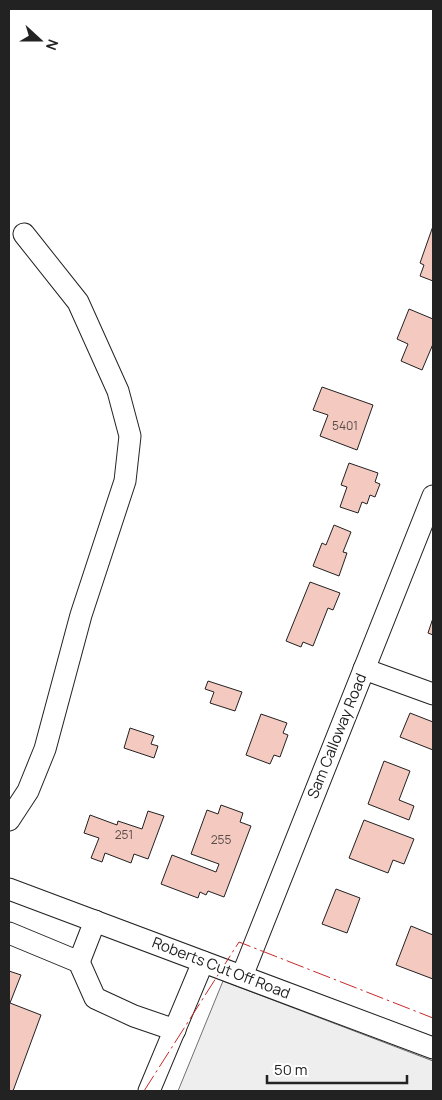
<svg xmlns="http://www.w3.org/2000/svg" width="442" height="1100" viewBox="0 0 442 1100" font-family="Manrope,sans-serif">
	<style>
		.green { fill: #eee; stroke: #6f6f6f }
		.building { fill: #f3c9c0; stroke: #222 }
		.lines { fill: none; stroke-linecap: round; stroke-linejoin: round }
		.minor-casing { stroke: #222; stroke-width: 23 }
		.minor { stroke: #fff; stroke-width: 21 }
		.power { stroke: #c62828; stroke-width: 1; stroke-dasharray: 18 4 2.5 4; stroke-linecap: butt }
		.labels { text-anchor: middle; stroke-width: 4; stroke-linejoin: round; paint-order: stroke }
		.number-label { font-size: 12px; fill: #564c4a }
		.street-label { font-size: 15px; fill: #222; stroke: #fff }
	</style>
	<rect width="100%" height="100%" fill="#fff"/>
	<polygon class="green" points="223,981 433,1061 433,1091 178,1091"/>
	<g class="building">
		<polygon points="433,226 433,281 420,276 424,265 420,263"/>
		<polygon points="409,309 433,319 433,344 422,370 401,361 408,344 397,339"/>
		<polygon points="322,387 373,405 357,450 320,436 328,415 313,410"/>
		<polygon points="349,463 378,473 375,482 380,484 375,497 370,495 367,504 362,502 358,513 340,507 347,487 341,485"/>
		<polygon points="334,525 351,532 343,552 347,553 339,576 313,566 322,543 326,545"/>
		<polygon points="310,582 340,593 333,610 328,608 313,646 303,642 301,647 286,641"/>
		<polygon points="433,618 433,635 428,633"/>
		<polygon points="208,681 242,692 235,711 210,703 214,692 205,689"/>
		<polygon points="410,713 433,722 433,750 400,737"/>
		<polygon points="261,714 287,723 283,733 288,735 280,757 274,755 270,764 246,755"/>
		<polygon points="130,728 154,736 151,744 158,746 154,758 124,748"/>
		<polygon points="384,761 410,771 399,800 414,806 409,820 368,804"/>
		<polygon points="221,805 243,813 240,822 251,826 224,897 208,891 206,895 200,892 198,898 161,884 172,855 216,872 219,864 191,854 207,810 218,814"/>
		<polygon points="148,811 164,816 148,859 134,854 131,863 105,853 102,862 91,858 99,838 84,833 90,815 117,825 118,821 142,829"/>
		<polygon points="364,820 414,839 404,864 393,860 388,873 349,858"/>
		<polygon points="336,889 360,898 347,933 322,924"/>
		<polygon points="411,926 433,935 433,979 396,965"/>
		<polygon points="9,971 21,975 10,1003 41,1015 13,1091 9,1091"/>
	</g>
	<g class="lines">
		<defs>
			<g id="minor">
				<polyline points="364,669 433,694"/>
				<polyline points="9,820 28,791 45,749 81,615 125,481 130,436 118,391 78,302 24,234"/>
				<polyline points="9,889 433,1048"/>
				<polyline points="9,933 79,962 95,998 134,1016 175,1030"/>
				<polyline points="79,962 95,921"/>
				<polyline points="242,976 433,496"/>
				<polyline points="149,1091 203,962"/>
			</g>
		</defs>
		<use href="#minor" class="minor-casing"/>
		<use href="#minor" class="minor"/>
		<polyline class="power" points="144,1091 239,942 433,1018"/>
	</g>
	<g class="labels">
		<g class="number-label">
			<text x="345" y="430">5401</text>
			<text x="124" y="839">251</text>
			<text x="221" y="844">255</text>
		</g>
		<g class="street-label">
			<text transform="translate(337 736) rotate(-68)" y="5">Sam Calloway Road</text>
			<text transform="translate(221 968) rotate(21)" y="5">Roberts Cut Off Road</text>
		</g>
	</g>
	<rect width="442" height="1100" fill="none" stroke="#222222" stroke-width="20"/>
	<g transform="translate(40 40) rotate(111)" stroke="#ffffff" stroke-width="4" paint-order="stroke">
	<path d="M0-4L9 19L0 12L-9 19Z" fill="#222222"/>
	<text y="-8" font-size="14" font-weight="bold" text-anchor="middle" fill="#222222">N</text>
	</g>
	<path d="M267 1075v8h140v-8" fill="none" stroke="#222222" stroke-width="2.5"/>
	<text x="274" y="1075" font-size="15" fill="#222222" stroke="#ffffff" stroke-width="4" paint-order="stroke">50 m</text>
</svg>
